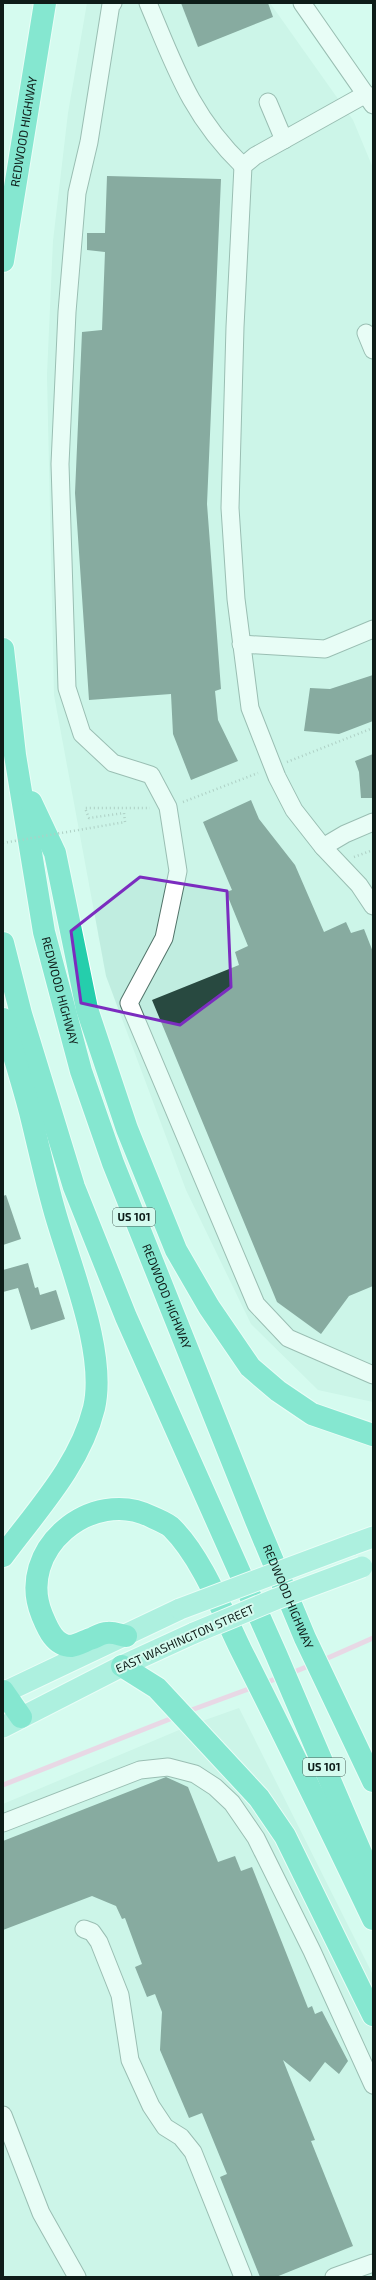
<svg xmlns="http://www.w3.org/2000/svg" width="376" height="2280" viewBox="0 0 376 2280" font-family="'Exo 2',sans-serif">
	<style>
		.built { fill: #c0ede0 }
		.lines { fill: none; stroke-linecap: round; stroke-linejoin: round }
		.stream { stroke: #ffaeda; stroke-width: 5 }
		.building { fill: #284940 }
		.minor-casing { stroke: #52746a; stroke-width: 19 }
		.major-casing { stroke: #fff; stroke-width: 23 }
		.highway-casing { stroke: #fff; stroke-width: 24 }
		.path { stroke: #7f9b92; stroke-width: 2.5; stroke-dasharray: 1 3; stroke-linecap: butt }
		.minor { stroke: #fff; stroke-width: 17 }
		.major { stroke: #7ce2cd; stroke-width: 21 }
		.highway { stroke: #25ceac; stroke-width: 22 }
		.major-bridge-casing { stroke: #fff; stroke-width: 23; stroke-linecap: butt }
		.path-bridge { stroke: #7f9b92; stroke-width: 2.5; stroke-dasharray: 1 3; stroke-linecap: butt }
		.major-bridge { stroke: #7ce2cd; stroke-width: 21 }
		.marked { fill: none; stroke: #7b2cbf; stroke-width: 3; stroke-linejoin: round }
		.labels { text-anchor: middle; stroke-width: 4; stroke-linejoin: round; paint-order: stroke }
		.shield { fill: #d5fbef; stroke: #4a5f58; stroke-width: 1 }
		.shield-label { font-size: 11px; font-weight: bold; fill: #0e1c18 }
		.street-label { font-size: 12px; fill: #0e1c18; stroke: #d5fbef }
	</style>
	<rect width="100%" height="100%" fill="#d5fbef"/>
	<g class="built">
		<polygon points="87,3 270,3 353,120 373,168 373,1402 318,1390 251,1324 186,1190 106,976 54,695 47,375 53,241 68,113"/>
		<polygon points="239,1708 373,1975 373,2277 3,2277 3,1804 191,1725"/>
	</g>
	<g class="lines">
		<g class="stream">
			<polyline points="321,1661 373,1638"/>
			<polyline points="289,1674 311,1665"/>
			<polyline points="263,1684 280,1677"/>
			<polyline points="186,1712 254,1687"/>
			<polyline points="3,1785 175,1717"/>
		</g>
	</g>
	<g class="building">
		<polygon points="181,3 268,3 273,17 198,47"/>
		<polygon points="107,176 221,179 207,504 221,689 215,691 218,720 238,761 191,780 173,734 171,694 89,700 75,493 82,332 102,330 105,252 87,250 87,233 105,233"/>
		<polygon points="373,675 373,721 339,734 304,731 310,688 330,689"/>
		<polygon points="373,754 373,798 361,798 359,772 355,761"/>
		<polygon points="251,800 259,819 295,865 324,932 346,922 351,933 364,929 373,952 373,1286 349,1296 321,1334 277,1302 152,1000 239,965 235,952 248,946 226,892 232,890 203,822"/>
		<polygon points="6,1195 21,1239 3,1245 3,1196"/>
		<polygon points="28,1263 35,1288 38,1287 40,1295 56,1290 65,1319 31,1330 18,1288 3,1292 3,1270"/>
		<polygon points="166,1777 188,1787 218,1862 235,1856 241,1871 252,1867 308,2008 312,2006 315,2014 322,2011 348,2061 339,2074 325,2062 310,2082 283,2060 315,2140 311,2141 353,2246 276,2277 260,2277 220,2177 227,2174 202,2113 189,2118 160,2050 162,2012 155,1994 147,1997 135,1967 142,1964 125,1918 122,1919 116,1906 92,1896 3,1930 3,1841"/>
	</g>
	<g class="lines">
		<defs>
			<g id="minor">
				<polyline points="113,3 111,4 89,142 77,193 67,312 60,464 67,688 82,734 113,763 151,775 168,807 178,871 164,938 129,1003 256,1304 288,1338 373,1375"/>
				<path d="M148,3c27,64 43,113 95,163"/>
				<polyline points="302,3 373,105"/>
				<polyline points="366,94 255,156 243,166 235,327 230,508 236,599 250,708 277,777 294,810 323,847 359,885 373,906"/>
				<polyline points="268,102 284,140"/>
				<polyline points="366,333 373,350"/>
				<polyline points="241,644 325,649 373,629"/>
				<polyline points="323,847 345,834 373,822"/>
				<polyline points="3,1823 140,1770 168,1767 195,1774 215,1787 232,1803 256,1838 312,1951 373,2085"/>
				<polyline points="84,1929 92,1932 99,1942 120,1995 130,2060 151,2106 165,2127 181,2137 193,2152 243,2277"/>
				<polyline points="3,2115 41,2213 77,2277"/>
				<polyline points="334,2277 373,2263"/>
			</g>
			<g id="major">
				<polyline points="351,1545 373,1537"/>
				<polyline points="3,1693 180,1609"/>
				<polyline points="3,1727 122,1666 194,1633"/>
			</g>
			<g id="highway">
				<path id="s1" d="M3,261l42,-258"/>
				<path id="s2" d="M3,649l12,106 29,177 37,139 32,92 144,360 48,115 68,143"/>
				<polyline points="31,802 55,853 87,1009 127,1129 176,1250 209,1307 250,1367 278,1391 312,1414 373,1435"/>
				<polyline points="3,943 21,1014 74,1187 126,1317 276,1654 373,1881"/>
				<path d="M3,1019c9,31 19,62 27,93 8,32 15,65 24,97 15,55 53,143 40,199 -14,57 -57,102 -91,148"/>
				<path d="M126,1636c-6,-1 -13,-4 -19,-3 -5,0 -10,3 -14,5 -7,2 -15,7 -22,8 -17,0 -24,-19 -29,-31 -27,-65 50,-129 110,-98 6,3 15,6 20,11 30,30 50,83 69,122 45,89 89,179 132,269"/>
				<polyline points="122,1666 157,1688 259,1798 285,1836 373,2015"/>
				<polyline points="3,1691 21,1717"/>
			</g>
		</defs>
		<use href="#minor" class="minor-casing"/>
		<use href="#major" class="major-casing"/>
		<use href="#highway" class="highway-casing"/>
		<g class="path">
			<polyline points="287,762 373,728"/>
			<polyline points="183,802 258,773"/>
			<polyline points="125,822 124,813 89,818 85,808 150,808"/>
			<polyline points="354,857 373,850"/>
		</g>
		<use href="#minor" class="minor"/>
		<use href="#major" class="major"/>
		<use href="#highway" class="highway"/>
		<defs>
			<g id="major-bridge">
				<polyline points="180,1609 351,1545"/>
				<polyline points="194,1633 276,1599 362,1567"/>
			</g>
		</defs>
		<use href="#major-bridge" class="major-bridge-casing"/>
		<polyline class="path-bridge" points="3,843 125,822"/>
		<use href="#major-bridge" class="major-bridge"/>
	</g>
	<path d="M0 0H376V2280H0ZM140,877l87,14 4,96 -51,38 -99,-22 -10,-72z" fill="#d5fbef" fill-opacity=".55" fill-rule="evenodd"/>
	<path class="marked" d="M140,877l87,14 4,96 -51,38 -99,-22 -10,-72z"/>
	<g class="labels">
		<g class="shield">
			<rect x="113" y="1208" width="42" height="18" rx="3"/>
			<rect x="303" y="1758" width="42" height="18" rx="3"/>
		</g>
		<g class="shield-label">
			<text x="134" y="1221">US 101</text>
			<text x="324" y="1771">US 101</text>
		</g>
		<g class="street-label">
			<text dy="4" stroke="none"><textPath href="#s1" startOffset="131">REDWOOD HIGHWAY</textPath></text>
			<text dy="4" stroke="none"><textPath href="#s2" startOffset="347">REDWOOD HIGHWAY</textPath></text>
			<text dy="4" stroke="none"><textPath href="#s2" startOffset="671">REDWOOD HIGHWAY</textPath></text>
			<text dy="4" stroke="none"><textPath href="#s2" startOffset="995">REDWOOD HIGHWAY</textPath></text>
			<text transform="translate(185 1639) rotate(-24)" y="4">EAST WASHINGTON STREET</text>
		</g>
	</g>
	<rect width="376" height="2280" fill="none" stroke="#0e1c18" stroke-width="8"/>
</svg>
